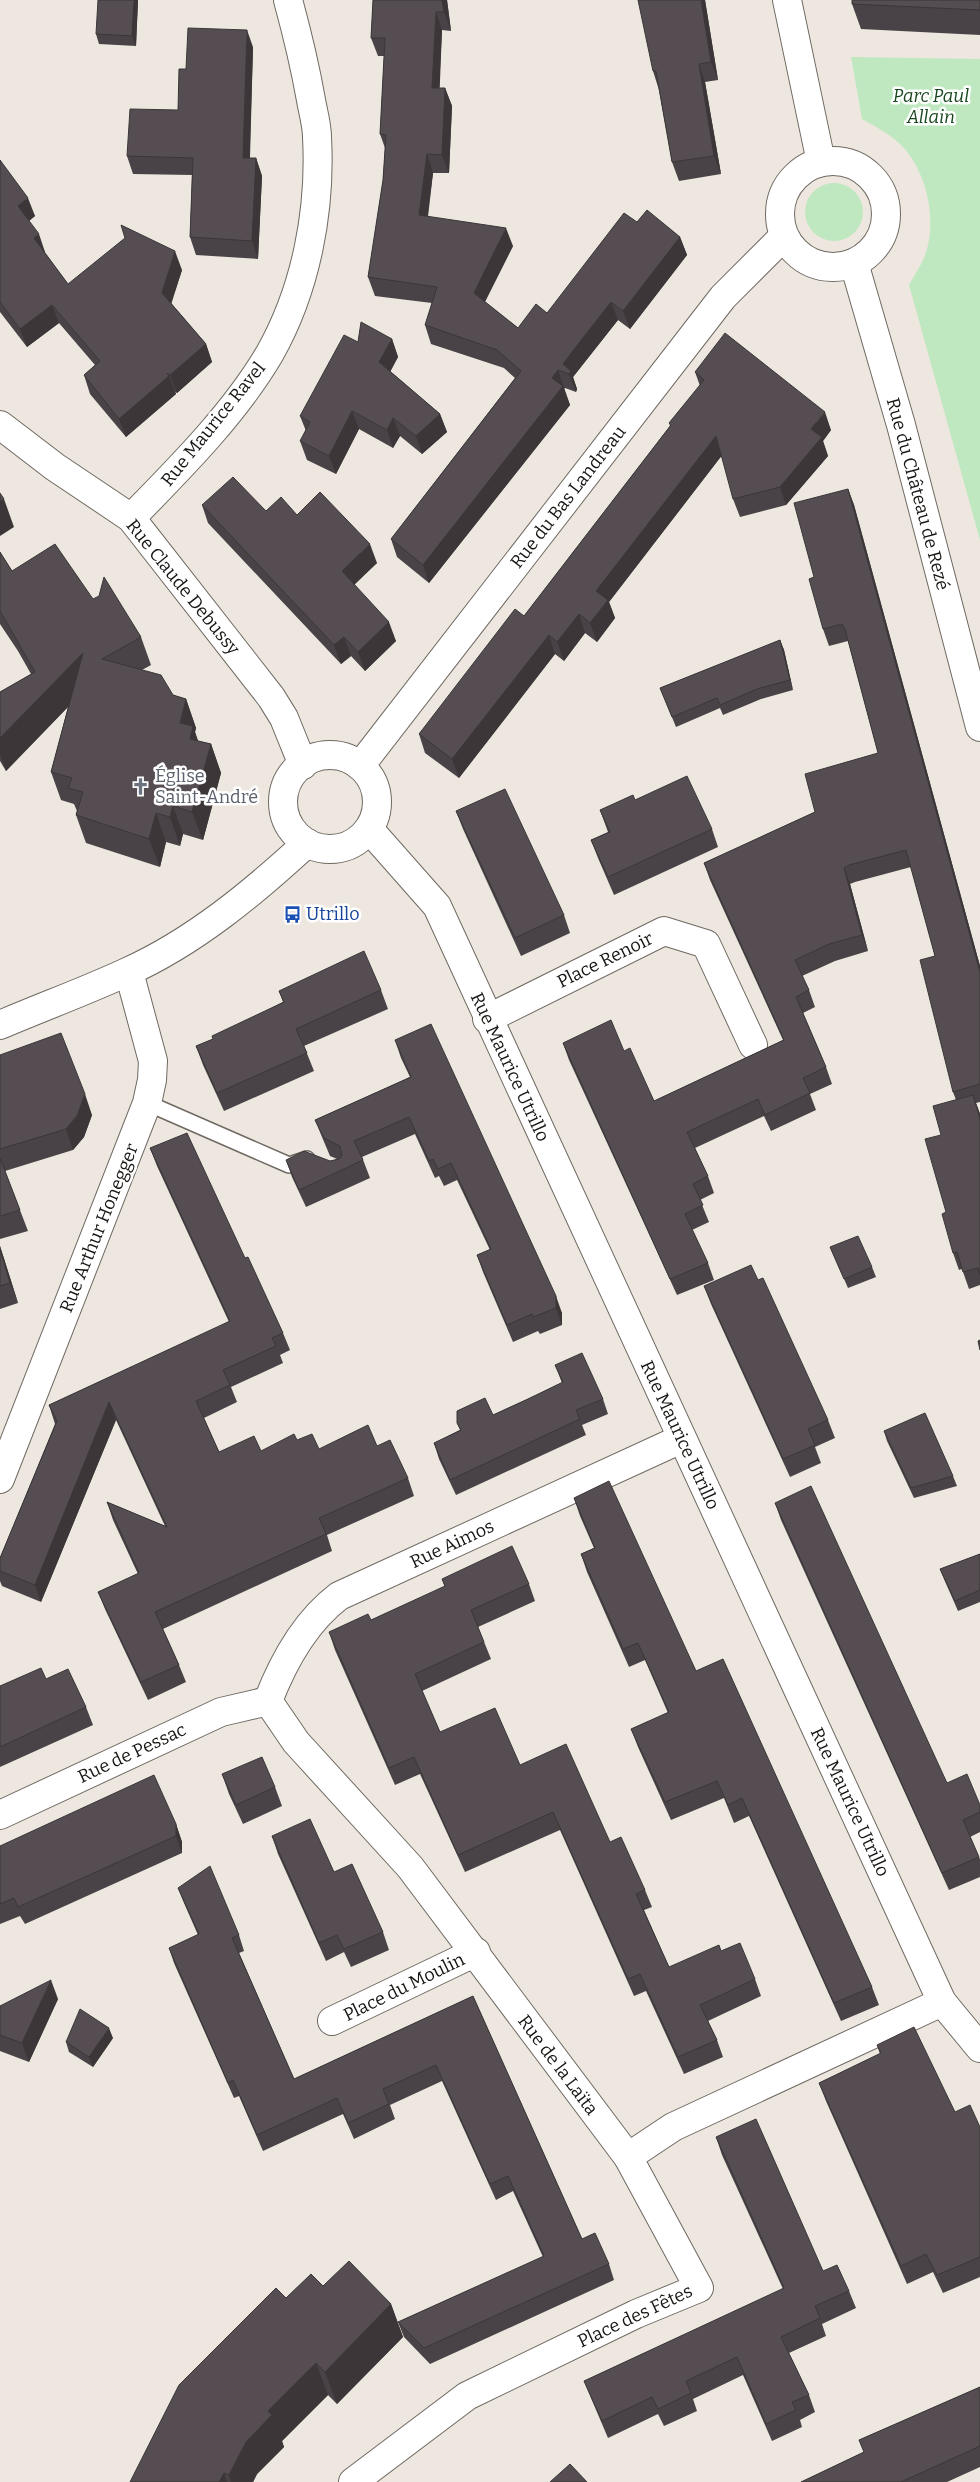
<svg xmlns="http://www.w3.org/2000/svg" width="980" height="2482" viewBox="0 0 980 2482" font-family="Bitter,serif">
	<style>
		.green { fill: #bfe8c0 }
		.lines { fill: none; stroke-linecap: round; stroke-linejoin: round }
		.service-casing { stroke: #6f6962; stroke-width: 18 }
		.minor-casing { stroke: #6f6962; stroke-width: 30 }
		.service { stroke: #fff; stroke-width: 15 }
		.minor { stroke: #fff; stroke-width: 28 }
		.wall { fill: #494246 }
		.shaded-wall { fill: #3c3639 }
		.building { fill: #554d51; stroke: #3c3639 }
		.labels { text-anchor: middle; stroke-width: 5; stroke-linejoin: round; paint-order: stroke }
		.park-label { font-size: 18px; font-style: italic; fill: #18471e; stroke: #fff }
		.street-label { font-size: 18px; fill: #171512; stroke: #fff }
		.worship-label { font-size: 18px; fill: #5b616d; stroke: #fff; text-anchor: start }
		.transit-label { font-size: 18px; fill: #164399; stroke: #fff; text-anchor: start }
	</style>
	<rect width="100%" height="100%" fill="#eee7df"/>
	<g class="green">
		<path d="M851,57l129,2v481l-71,-255c5,-9 11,-18 15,-27 14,-34 4,-84 -21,-111 -11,-12 -27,-20 -41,-28z"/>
		<circle cx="834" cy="212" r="29"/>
	</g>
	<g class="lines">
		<defs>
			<polyline id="service" points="147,1103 289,1165 307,1159"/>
			<g id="minor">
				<polyline points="787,0 821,162"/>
				<circle cx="833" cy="214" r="53"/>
				<polyline points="854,263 901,425 980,727"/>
				<polyline points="0,425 55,467 131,518 271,697 284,718 303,765"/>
				<path d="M131,518c48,-49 104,-105 139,-165 36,-64 51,-142 47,-216 0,-12 -4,-25 -6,-37 -6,-34 -14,-67 -23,-100"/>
				<circle cx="330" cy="802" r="47"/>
				<polyline points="360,766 723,297 784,236"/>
				<polyline points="369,829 437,906 942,2002 980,2048"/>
				<polyline points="487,1019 664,931 706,944 753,1045"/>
				<path d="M0,1025c42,-18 86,-34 127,-53 67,-30 127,-80 180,-129"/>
				<polyline points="0,1479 147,1103 152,1080 153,1061 129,972"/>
				<polyline points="268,1701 296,1742 410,1867 628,2157 673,2127 942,2002"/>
				<path d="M268,1701c15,-39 38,-80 71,-105l342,-157"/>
				<polyline points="0,1815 221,1712 268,1701"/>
				<polyline points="332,2021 476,1952"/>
				<polyline points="353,2482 467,2396 636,2314 699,2288 628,2157"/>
			</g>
		</defs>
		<use href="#service" class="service-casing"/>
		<use href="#minor" class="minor-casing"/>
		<use href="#service" class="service"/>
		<use href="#minor" class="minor"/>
	</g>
	<g class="wall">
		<polygon points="138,0 136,46 99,44 96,34"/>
		<polygon points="373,0 447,0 451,31 442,30 439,88 445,88 452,106 449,173 433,173 428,217 513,246 485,302 518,328 547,313 637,222 680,237 687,255 630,329 618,320 573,377 577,389 576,392 565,388 564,389 570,405 429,583 397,557 391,539 515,378 504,368 431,344 425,325 432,303 375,296 368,277 383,180 385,148 380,134 384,56 378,56 371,38"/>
		<polygon points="705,0 718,80 705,82 721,174 679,181 672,162 659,90 653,71"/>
		<polygon points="980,0 980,35 861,29 852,4"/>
		<polygon points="253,47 250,158 256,158 262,176 258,259 196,255 190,237 192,175 133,174 127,156 178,110 186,69"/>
		<polygon points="0,160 35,216 29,221 45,252 45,253 68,284 182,270 171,303 206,344 212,362 177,393 175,392 176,394 126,437 90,394 84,375 95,365 59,323 27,347 0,312"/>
		<polygon points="392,339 398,357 390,371 440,414 447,432 422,454 400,436 393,448 359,429 336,474 307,460 300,441 306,431 300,416 358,342"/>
		<polygon points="695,372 831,430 823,441 828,456 786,505 740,517 733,499 722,455 609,602 615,618 597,642 585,633 564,661 555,654 459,778 425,753 419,734 524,616 670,426 669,423 700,386"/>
		<polygon points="848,489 854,505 980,966 980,1102 976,1103 980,1114 980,1285 969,1289 962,1269 959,1270 953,1253 946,1212 941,1135 956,1100 953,1092 935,956 911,867 855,882 850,884 868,951 835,961 802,976 809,990 815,1007 803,1013 826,1067 832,1084 810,1094 816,1110 771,1131 764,1116 695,1148 708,1176 714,1193 700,1200 709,1222 692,1230 708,1263 714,1280 677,1295 569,1060 563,1043 624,1051 654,1101 783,1040 710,880 704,863 815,812 878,753 848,641 829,646 823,629 814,577"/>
		<polygon points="202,505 297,515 377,563 354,584 396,641 365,671 351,656 341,664 208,523"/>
		<polygon points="0,552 12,571 93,599 141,637 151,665 142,670 173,695 186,699 196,728 195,732 198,741 211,744 221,773 203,840 183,834 180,846 166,842 160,867 86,843 76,815 77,811 74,804 61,800 51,772 68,707 6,771 0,761 0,692 31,674 18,651 0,624"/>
		<polygon points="780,640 784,650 793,690 761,699 723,715 720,708 676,727 660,688"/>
		<polygon points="635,800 712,829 718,847 614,895 598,858 591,840 608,832 600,810"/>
		<polygon points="456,811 564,915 570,933 521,956 463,829"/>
		<polygon points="381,990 388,1009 304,1046 314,1071 224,1111 203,1065 196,1046 213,1039 283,1002 279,991"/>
		<polygon points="395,1040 562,1313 562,1325 540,1334 538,1331 513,1342 483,1272 477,1255 490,1250 457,1180 444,1186 439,1176 435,1178 415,1134 362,1157 370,1178 306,1207 292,1177 286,1160 330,1161 337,1159 330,1156 322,1137 315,1120 410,1077 401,1058"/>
		<polygon points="0,1055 92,1115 84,1137 73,1150 5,1171 28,1231 0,1239"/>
		<polygon points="150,1148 245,1258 283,1333 290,1350 280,1355 283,1363 231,1387 237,1402 204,1418 219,1452 261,1451 297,1440 319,1449 377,1446 408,1478 414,1496 327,1535 332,1551 163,1629 179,1665 186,1682 148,1700 105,1609 98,1592 138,1574 113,1520 107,1502 165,1526 116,1420 41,1602 2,1586 0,1581 0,1558 55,1424 49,1405 229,1322 157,1166"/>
		<polygon points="0,1246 18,1303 0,1309"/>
		<polygon points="830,1247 872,1267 876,1277 848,1288"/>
		<polygon points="704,1286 828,1420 835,1438 815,1447 821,1463 790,1477 711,1304"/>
		<polygon points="555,1365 603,1399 608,1414 582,1425 586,1435 456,1495 439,1459 434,1443 460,1430 457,1423 493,1415 562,1383"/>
		<polygon points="884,1431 953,1476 957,1486 914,1498 887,1441"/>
		<polygon points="574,1498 696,1671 872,1987 879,2005 841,2021 749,1816 734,1823 724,1798 671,1820 638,1747 631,1729 668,1713 645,1660 629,1667 587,1572 581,1554 594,1548 580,1516"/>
		<polygon points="775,1503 947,1783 980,1805 980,1832 970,1837 980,1859 980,1877 949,1890 781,1520"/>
		<polygon points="980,1554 980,1602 958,1611 944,1579 940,1569"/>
		<polygon points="442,1579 529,1584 535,1601 478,1627 491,1659 422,1691 440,1732 520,1765 610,1842 645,1890 652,1907 644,1910 669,1967 721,1951 755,1979 761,1996 708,2021 717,2040 723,2057 684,2074 646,1991 634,1996 560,1830 465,1872 420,1774 395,1785 335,1650 329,1632 371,1620 445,1587"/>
		<polygon points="46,1679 86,1707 93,1725 0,1767 0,1686"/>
		<polygon points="222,1774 275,1787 282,1806 243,1824 229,1794"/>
		<polygon points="176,1824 182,1842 182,1853 25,1924 20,1916 0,1924 0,1846"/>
		<polygon points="272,1836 334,1872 383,1932 389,1950 351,1967 344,1952 326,1961 278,1854"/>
		<polygon points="178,1888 239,1935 244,1951 239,1953 294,2079 473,1996 582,2239 609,2264 614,2280 430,2364 404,2337 398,2322 543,2257 513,2191 496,2200 442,2081 390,2105 395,2119 354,2139 343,2114 263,2151 239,2096 234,2098 174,1963 169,1948 198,1935 184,1903"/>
		<polygon points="58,1999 29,2062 0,2051 0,2006"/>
		<polygon points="113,2038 93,2067 69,2052 66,2042"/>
		<polygon points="877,2045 955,2112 980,2127 980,2277 943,2293 933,2272 907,2284 826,2101 819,2083 880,2054"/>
		<polygon points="716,2137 823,2271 849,2291 856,2308 822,2324 826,2336 789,2353 809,2395 815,2412 800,2420 802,2427 772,2441 743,2375 693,2399 697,2411 664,2426 658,2414 608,2438 591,2398 584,2381 783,2289 722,2155"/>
		<polygon points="323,2286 391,2304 403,2337 337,2404 328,2395 282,2441 284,2447 257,2474 253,2482 130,2482 286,2298"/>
		<polygon points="980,2387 980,2467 947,2482 801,2482 864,2452 859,2440"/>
	</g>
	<g class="shaded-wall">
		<polygon points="134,0 138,0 136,46 132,36"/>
		<polygon points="442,0 447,0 451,31 444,12"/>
		<polygon points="701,0 705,0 718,80 711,62"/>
		<polygon points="436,12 442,30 439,106 432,88"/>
		<polygon points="247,30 253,47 249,175 243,158"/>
		<polygon points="699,64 705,82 721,174 714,156"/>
		<polygon points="445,88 452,106 449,173 442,155"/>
		<polygon points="427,154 433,173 425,234 419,215"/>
		<polygon points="256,158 262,176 258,259 252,241"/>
		<polygon points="28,198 35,216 25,224 18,206"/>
		<polygon points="506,228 513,246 480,311 474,293"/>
		<polygon points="39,234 45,252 41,256 34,238"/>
		<polygon points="680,237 687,255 630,329 623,311"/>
		<polygon points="175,251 182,270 169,311 162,293"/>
		<polygon points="611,302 618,320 573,377 577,389 576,392 569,374 563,364"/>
		<polygon points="52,305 59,323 27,347 20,329"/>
		<polygon points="392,339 398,357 386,380 379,362"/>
		<polygon points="206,344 212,362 177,393 170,375"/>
		<polygon points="558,370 570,405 429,583 423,565"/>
		<polygon points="169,376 176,394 126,437 119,419"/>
		<polygon points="352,411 359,429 336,474 329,456"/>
		<polygon points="825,412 831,430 823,441 828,456 786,505 780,487 811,429"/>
		<polygon points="440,414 447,432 422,454 416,436"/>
		<polygon points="393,418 400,436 393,448 387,430"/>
		<polygon points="716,436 723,454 609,602 615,618 597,642 590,623 596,591"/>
		<polygon points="848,489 854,505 980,966 980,972"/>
		<polygon points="4,499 14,527 0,536 0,501"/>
		<polygon points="370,544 377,563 349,590 342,571"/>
		<polygon points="579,614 585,633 564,661 557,642"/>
		<polygon points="389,622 396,641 365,671 358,652"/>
		<polygon points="549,635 555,654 459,778 452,759"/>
		<polygon points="344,637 351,656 341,664 334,645"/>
		<polygon points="780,640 784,650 793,690 790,680"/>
		<polygon points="83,653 93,681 6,771 0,755 0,738"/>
		<polygon points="186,699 196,728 195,732 203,755 200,768 180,723"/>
		<polygon points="211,744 221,773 203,840 192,812"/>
		<polygon points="173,806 183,834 180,846 170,817"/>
		<polygon points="156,813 166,842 160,867 149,839"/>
		<polygon points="844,868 850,884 868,951 862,935"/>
		<polygon points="85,1094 92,1115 84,1137 73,1150 66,1129"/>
		<polygon points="973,1095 980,1114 980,1119"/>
		<polygon points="0,1246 18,1303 10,1283 0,1249"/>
		<polygon points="556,1296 562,1313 562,1325 556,1308"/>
		<polygon points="109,1402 116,1420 41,1602 35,1585"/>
		<polygon points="176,1824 182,1842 182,1853 176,1836"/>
		<polygon points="51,1980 58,1999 29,2062 22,2043"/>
		<polygon points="109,2028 113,2038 93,2067 89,2057"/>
		<polygon points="391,2304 403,2337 337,2404 325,2372"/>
		<polygon points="316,2363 328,2395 282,2441 284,2447 257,2474 253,2482 231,2482 229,2475 246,2442 268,2411"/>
		<polygon points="224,2473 227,2482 219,2482"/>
	</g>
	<g class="building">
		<polygon points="98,0 134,0 132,36 96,34"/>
		<polygon points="373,0 442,0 444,12 436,12 432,88 445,88 442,155 427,154 419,215 506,228 474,293 518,328 536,304 547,313 624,213 637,222 647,210 680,237 623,311 611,302 582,339 563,364 571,371 569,374 558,370 552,378 563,386 423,565 391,539 521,371 497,350 425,325 437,287 368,277 383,180 386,135 380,134 385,38 371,38"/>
		<polygon points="638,0 701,0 711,62 699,64 714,156 672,162 656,71 653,71"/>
		<polygon points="852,0 980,0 980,10 852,4"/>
		<polygon points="188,28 247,30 243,158 256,158 252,241 190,237 193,158 127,156 130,109 178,110 179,69 186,69"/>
		<polygon points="0,160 28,198 18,206 39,234 34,238 68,284 125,238 121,225 175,251 162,293 206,344 170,375 167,373 169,376 119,419 84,375 100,361 52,305 20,329 0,302"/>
		<polygon points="361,322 392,339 379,362 440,414 416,436 393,418 387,430 352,411 329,456 300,441 310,422 300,416 344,335 358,342"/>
		<polygon points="725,333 825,412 811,429 822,437 780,487 733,499 716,436 596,591 608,600 590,623 579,614 557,642 549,635 452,759 419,734 515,609 524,616 671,425 669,423 704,380 695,372"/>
		<polygon points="233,477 266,511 281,497 297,515 320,492 370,544 342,571 389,622 358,652 344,637 334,645 202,505"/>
		<polygon points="848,489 980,972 980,1084 953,1092 920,960 935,956 906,850 849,865 844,868 862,935 829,944 795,960 809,990 796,997 826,1067 803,1078 810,1093 765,1115 758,1099 687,1132 708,1176 693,1184 703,1205 685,1214 708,1263 670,1279 563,1043 611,1020 624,1051 630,1048 654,1101 784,1040 704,863 815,812 805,774 878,753 845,629 842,624 823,629 809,579 814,577 794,503"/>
		<polygon points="0,493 4,499 0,501"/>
		<polygon points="55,544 93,599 99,596 104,577 141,637 102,659 161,675 173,695 186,699 180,723 193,726 190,739 211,744 192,812 173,806 170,817 156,813 149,839 76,815 83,792 68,788 72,778 51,772 83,653 0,738 0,692 35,672 7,623 0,611 0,552 12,571"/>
		<polygon points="780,640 790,680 757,689 720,705 717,698 672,717 660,688"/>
		<polygon points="687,776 712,829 608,877 591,840 610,832 600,810 633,795 635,800"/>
		<polygon points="505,789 564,915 515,938 456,811"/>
		<polygon points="364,951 381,990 296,1029 307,1053 217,1093 196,1046 213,1039 212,1036 284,1002 279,991"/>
		<polygon points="431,1024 556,1296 556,1308 533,1317 532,1314 507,1325 477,1255 491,1249 451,1163 438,1169 433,1159 429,1161 409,1117 354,1141 363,1160 299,1190 286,1160 304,1151 330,1161 339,1159 342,1155 340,1146 324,1138 315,1120 411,1077 395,1040"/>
		<polygon points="61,1033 85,1094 77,1116 66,1129 0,1149 0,1055"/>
		<polygon points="973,1095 980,1119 980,1275 978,1268 963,1272 957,1252 953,1253 942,1214 946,1212 925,1139 941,1135 933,1106"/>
		<polygon points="187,1133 245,1258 248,1257 283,1333 272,1338 276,1346 223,1370 230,1385 196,1401 219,1452 254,1436 261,1451 294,1434 297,1440 312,1434 319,1449 368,1425 377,1446 390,1440 408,1478 319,1518 326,1534 155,1612 179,1665 141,1682 98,1592 139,1573 107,1502 167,1527 109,1402 35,1585 0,1571 0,1558 57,1421 49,1405 230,1321 150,1148"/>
		<polygon points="0,1158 20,1210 0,1216"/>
		<polygon points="858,1236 872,1267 844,1279 830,1247"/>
		<polygon points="0,1249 10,1283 0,1286"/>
		<polygon points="751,1265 758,1280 763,1278 828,1420 808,1429 815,1445 783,1459 704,1286"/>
		<polygon points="980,1340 980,1350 978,1341"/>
		<polygon points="582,1353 603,1399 576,1410 580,1419 450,1480 434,1443 461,1430 457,1423 457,1411 485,1398 493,1415 528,1399 563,1382 555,1365"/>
		<polygon points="925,1413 953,1476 911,1488 884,1431"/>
		<polygon points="609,1481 696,1671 723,1659 872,1987 834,2003 742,1798 728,1805 717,1781 665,1802 631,1729 669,1712 638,1643 623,1649 581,1554 595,1548 574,1498"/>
		<polygon points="811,1486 947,1783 967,1774 980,1805 980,1812 963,1820 979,1857 942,1873 775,1503"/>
		<polygon points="512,1546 529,1584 471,1610 484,1642 415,1674 440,1732 495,1708 520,1765 566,1744 610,1842 621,1837 645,1890 636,1894 669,1967 719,1945 721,1951 740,1943 755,1979 700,2005 717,2040 678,2057 640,1974 628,1979 553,1812 458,1855 414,1757 389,1768 329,1632 368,1614 371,1620 445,1586 442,1579"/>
		<polygon points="980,1554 980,1590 955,1601 940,1569"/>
		<polygon points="41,1668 46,1679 68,1669 86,1707 0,1747 0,1686"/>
		<polygon points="262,1757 275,1787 236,1805 222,1774"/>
		<polygon points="154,1775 176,1824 176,1836 18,1907 14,1898 0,1904 0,1846"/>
		<polygon points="310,1819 334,1872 352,1864 383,1932 344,1949 337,1935 319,1943 272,1836"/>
		<polygon points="210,1866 239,1935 232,1938 294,2079 473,1996 582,2239 595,2233 609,2264 424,2348 398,2322 544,2256 508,2176 490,2184 436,2065 383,2089 389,2104 348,2123 337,2098 257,2135 233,2080 228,2083 169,1948 199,1934 178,1888"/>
		<polygon points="51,1980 22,2043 0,2035 0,2006"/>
		<polygon points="80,2009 109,2028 89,2057 66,2042"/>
		<polygon points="914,2027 955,2112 970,2105 980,2127 980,2257 937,2275 926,2254 901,2266 819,2083 881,2053 877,2045"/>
		<polygon points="756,2119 823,2271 837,2265 849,2291 815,2306 820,2318 781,2337 809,2395 792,2402 796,2410 766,2424 737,2357 686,2381 691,2393 658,2409 652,2397 602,2421 584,2381 784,2288 716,2137"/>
		<polygon points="349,2261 391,2304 325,2372 316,2363 268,2411 272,2415 246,2442 229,2475 224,2473 219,2482 130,2482 179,2385 276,2288 286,2298 311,2274 323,2286"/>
		<polygon points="980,2387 980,2446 901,2482 801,2482 864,2452 859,2440"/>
		<polygon points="570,2464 587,2482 550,2482"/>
	</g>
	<defs>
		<symbol id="church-bare" viewBox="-9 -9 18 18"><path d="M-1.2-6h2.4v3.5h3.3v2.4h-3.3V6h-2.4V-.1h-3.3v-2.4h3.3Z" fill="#6b7280" stroke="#fff" stroke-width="2.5" paint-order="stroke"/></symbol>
		<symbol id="bus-bare" viewBox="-9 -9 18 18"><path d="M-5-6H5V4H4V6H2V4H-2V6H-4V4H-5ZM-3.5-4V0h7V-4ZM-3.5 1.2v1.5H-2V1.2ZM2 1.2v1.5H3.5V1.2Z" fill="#1a4fb4" stroke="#fff" stroke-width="2.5" paint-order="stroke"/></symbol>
	</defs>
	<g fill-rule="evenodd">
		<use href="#church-bare" x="128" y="774" width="25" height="25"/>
		<use href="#bus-bare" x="280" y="902" width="25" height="25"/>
	</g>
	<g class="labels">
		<g class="park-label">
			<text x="931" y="102">Parc Paul<tspan x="931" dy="21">Allain</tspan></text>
		</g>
		<g class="street-label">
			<text transform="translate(213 424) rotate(-51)" y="6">Rue Maurice Ravel</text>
			<text transform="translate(918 494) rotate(75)" y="6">Rue du Château de Rezé</text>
			<text transform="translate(568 497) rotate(-52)" y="6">Rue du Bas Landreau</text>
			<text transform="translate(183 587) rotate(51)" y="6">Rue Claude Debussy</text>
			<text transform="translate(605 960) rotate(-26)" y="6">Place Renoir</text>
			<text transform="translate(510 1067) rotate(65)" y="6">Rue Maurice Utrillo</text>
			<text transform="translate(99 1228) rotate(-68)" y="6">Rue Arthur Honegger</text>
			<text transform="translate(680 1435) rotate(65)" y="6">Rue Maurice Utrillo</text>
			<text transform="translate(452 1544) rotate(-25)" y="6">Rue Aimos</text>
			<text transform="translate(132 1753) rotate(-25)" y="6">Rue de Pessac</text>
			<text transform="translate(850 1802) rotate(65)" y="6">Rue Maurice Utrillo</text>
			<text transform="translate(404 1987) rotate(-26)" y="6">Place du Moulin</text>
			<text transform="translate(558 2065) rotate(53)" y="6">Rue de la Laïta</text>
			<text transform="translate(635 2316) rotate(-25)" y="6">Place des Fêtes</text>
		</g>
		<g class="worship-label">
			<text x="155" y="782">Église<tspan x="155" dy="21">Saint-André</tspan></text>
		</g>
		<g class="transit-label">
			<text x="306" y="920">Utrillo</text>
		</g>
	</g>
</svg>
